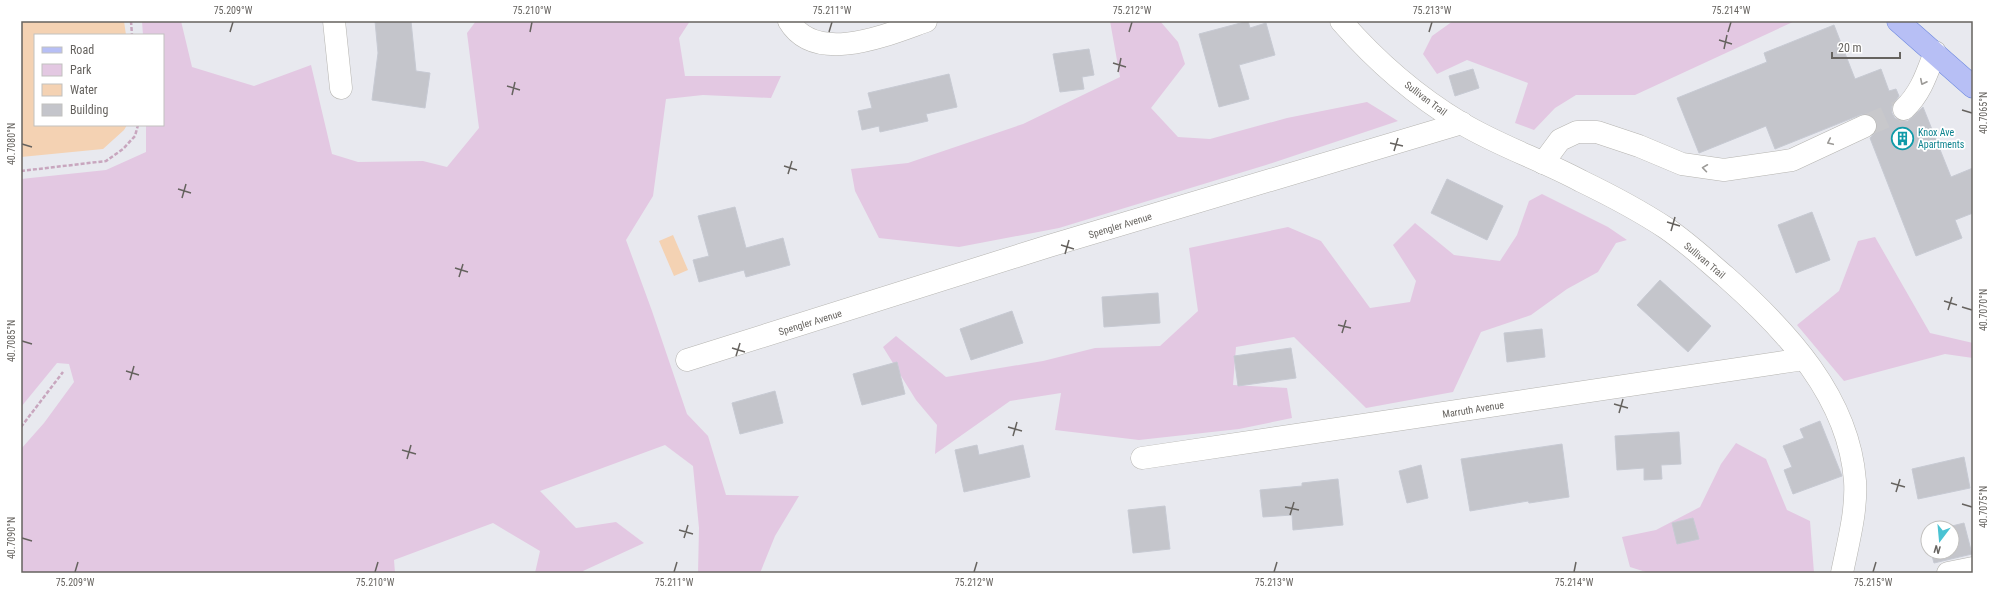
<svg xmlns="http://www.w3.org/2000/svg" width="1994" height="594" viewBox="0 0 1994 594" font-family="'Roboto Condensed',sans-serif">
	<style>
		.green { fill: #e3c8e2 }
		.water { fill: #f4d2b3 }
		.building { fill: #c4c5cb; stroke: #c7cad3 }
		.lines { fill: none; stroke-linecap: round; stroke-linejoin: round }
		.minor-tunnel { stroke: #c8c8cb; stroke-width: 22; stroke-dasharray: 22 11; stroke-linecap: butt }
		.minor-casing { stroke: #b5b4b0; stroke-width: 23 }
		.major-casing { stroke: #708be0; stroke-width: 23 }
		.path { stroke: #c8a6be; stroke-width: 2.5; stroke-dasharray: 4 2; stroke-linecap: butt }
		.minor { stroke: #fff; stroke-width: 22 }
		.major { stroke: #b7bff5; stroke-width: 22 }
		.oneway { stroke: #9c9a97 }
		.ticks { fill: none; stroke: #66635f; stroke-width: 1.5 }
		.labels { text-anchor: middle; stroke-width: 3.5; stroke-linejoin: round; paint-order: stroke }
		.street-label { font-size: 10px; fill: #66635f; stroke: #fff }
		.culture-label { font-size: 10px; fill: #0d838f; stroke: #fff; text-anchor: start }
		.neatline { fill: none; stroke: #66635f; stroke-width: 1.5 }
		.ticks-label { font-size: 10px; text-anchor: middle; fill: #66635f }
	</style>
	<rect width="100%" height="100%" fill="#e8e9ef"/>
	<g class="green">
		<polygon points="142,21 181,21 192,67 254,86 311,65 332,154 358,162 423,161 447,167 479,128 467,33 476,21 690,21 679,38 685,76 781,76 771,98 703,95 666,99 653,196 626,240 652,311 687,414 708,436 726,495 799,496 775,536 760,573 698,573 699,528 693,466 665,445 540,491 576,528 616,522 644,543 583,571 584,573 535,573 540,551 493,523 394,560 395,573 21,573 21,449 44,423 74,382 69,364 57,363 21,407 21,179 106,170 146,152 146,125 163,125 163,35 143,35"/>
		<polygon points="1110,21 1160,21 1178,42 1185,64 1151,108 1178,137 1210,139 1287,118 1367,102 1398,121 1266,165 1059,228 959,247 879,238 855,191 851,169 908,163 1023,124 1120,77"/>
		<polygon points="1453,21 1795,21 1635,95 1576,95 1555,108 1534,130 1515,123 1528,83 1467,60 1437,74 1423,54 1432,36"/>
		<polygon points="1542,194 1608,227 1627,240 1616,243 1598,272 1567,289 1531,315 1481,332 1453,392 1366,408 1294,337 1236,347 1233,385 1287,388 1292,418 1239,429 1139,440 1055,430 1061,393 1010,401 935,454 937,425 916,400 883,347 896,336 946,377 1043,361 1095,348 1160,346 1198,311 1189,248 1288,227 1321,241 1370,308 1410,302 1416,281 1393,245 1415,223 1454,255 1500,261 1517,235 1529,201"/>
		<polygon points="1875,237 1930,333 1973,343 1973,358 1945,354 1844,381 1797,325 1839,291 1858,241"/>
		<polygon points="1736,443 1766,459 1787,510 1810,521 1814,573 1649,573 1630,567 1622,537 1656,530 1700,507 1721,464"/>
	</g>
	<g class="water">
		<polygon points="21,21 124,21 126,35 35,35 35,125 127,125 124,130 103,149 21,157"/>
		<polygon points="673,235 688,270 674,276 659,241"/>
	</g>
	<g class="building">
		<polygon points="375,21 411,21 416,71 430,73 425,108 372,100 378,53"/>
		<polygon points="1248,21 1250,28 1266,23 1275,55 1239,65 1249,99 1219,107 1199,34"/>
		<polygon points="1834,25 1855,79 1881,69 1889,91 1896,89 1899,96 1892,106 1892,113 1895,118 1901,121 1908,121 1923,107 1951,177 1973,168 1973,213 1955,220 1962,238 1916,256 1870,138 1875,133 1877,127 1876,121 1872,116 1866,114 1860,115 1775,149 1766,126 1699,153 1677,98 1767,62 1764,53"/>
		<polygon points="1089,49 1094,75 1082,77 1084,89 1060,92 1053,54"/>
		<polygon points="1473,69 1479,88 1455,96 1449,76"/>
		<polygon points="949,74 957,107 926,114 928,121 880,132 879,126 862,130 858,111 872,108 868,93"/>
		<polygon points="1447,179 1503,206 1487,240 1431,213"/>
		<polygon points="735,207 746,248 783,238 790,265 746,277 744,270 699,282 693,260 709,256 698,216"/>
		<polygon points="1812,212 1830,260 1796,273 1778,225"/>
		<polygon points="1660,280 1711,326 1688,352 1637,305"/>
		<polygon points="1158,293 1160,323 1104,327 1102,297"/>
		<polygon points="1012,311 1023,343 971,360 960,329"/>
		<polygon points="1542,329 1545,357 1507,362 1504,333"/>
		<polygon points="1291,348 1296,378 1238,386 1234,356"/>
		<polygon points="897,362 905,394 862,405 853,374"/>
		<polygon points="775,391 783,423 740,434 732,403"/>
		<polygon points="1820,421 1842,476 1793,494 1784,470 1792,467 1783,446 1804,438 1800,429"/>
		<polygon points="1679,432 1681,464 1661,465 1662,479 1644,480 1644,468 1617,470 1615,436"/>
		<polygon points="1562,444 1569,497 1529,503 1528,501 1470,511 1461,459"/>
		<polygon points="977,445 979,455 1023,445 1030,477 964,492 955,450"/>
		<polygon points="1964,457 1970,488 1918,499 1912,469"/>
		<polygon points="1421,465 1428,498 1407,503 1399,471"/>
		<polygon points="1338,479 1343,525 1293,530 1292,515 1263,517 1260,490 1302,486 1302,483"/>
		<polygon points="1165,506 1170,549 1133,553 1128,510"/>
		<polygon points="1693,518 1699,539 1677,544 1672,523"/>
		<polygon points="1964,523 1972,554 1934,563 1931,552 1952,552 1952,528 1944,528"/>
	</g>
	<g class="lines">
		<polyline class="minor-tunnel" points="1865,126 1904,109"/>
		<defs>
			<g id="minor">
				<polyline points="334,21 341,88"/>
				<path d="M789,21c27,45 100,13 137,0"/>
				<path d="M1341,21c34,39 75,75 120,102 38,23 81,37 120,58 29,14 59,30 85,47 22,15 40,32 60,49 60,53 123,120 129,204 2,30 -7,62 -13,92"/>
				<path d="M1904,109c17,-16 23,-36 31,-57"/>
				<polyline points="1543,163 1560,140 1577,132 1597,132 1639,146 1682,164 1724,170 1792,160 1865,126"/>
				<polyline points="687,360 1049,246 1462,123"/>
				<polyline points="1142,458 1804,359"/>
				<polyline points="1948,573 1973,568"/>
			</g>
			<polyline id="major" points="1898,21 1973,87"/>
		</defs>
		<use href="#minor" class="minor-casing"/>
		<use href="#major" class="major-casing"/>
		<g class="path">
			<polyline points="131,21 132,35"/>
			<polyline points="21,171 106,161 123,149 135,136 138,125"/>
			<polyline points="21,427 63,372"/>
		</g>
		<use href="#minor" class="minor"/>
		<use href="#major" class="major"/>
	</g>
	<defs><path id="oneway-chevron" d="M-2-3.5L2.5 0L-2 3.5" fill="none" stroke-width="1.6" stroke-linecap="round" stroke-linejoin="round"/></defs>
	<g class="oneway">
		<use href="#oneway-chevron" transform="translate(1923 82) rotate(116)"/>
		<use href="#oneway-chevron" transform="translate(1830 142) rotate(155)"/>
		<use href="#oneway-chevron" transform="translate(1705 168) rotate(-172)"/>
	</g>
	<path class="ticks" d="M230,32l3,-10M530,32l2,-10M829,32l3,-10M1129,32l3,-10M1429,32l3,-10M1728,32l3,-10M1719,40l13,4M1724,49l3,-14M1113,63l13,4M1118,72l3,-14M507,86l13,4M512,95l3,-13M1962,110l10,3M1390,143l13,3M22,144l10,3M1394,151l4,-13M784,166l13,4M788,174l4,-13M178,189l13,4M182,198l4,-14M1667,222l13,4M1671,231l4,-14M1061,245l13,4M1065,254l4,-14M455,268l13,4M459,277l4,-13M1944,301l13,4M1962,307l10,3M1948,310l4,-13M1338,325l13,3M1342,333l4,-13M22,341l10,3M732,348l13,4M736,356l4,-13M126,371l13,4M130,380l4,-14M1614,404l14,4M1619,413l4,-14M1008,427l14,4M1013,436l4,-14M402,450l14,4M407,459l4,-14M1891,483l14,4M1896,492l4,-13M1962,504l10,3M1285,507l14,3M1290,515l4,-13M679,530l14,4M22,538l10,3M684,538l4,-13M75,572l3,-10M375,572l3,-10M674,572l3,-10M974,572l3,-10M1274,572l3,-10M1574,572l2,-10M1873,572l3,-10"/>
	<defs>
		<symbol id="building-ring" viewBox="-11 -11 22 22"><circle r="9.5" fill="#fff" stroke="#0f9aa8" stroke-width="1.5"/><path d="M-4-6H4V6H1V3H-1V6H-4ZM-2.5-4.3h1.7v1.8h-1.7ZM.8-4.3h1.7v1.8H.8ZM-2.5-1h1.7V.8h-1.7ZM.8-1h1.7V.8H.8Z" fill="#0f9aa8"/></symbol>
	</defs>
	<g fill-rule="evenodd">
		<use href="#building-ring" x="1890" y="126" width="25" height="25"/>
	</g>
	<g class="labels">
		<g class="street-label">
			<text transform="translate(1426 98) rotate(37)" y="4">Sullivan Trail</text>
			<text transform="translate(1120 225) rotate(-17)" y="4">Spengler Avenue</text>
			<text transform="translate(1705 260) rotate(40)" y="4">Sullivan Trail</text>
			<text transform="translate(810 322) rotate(-17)" y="4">Spengler Avenue</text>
			<text transform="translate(1473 409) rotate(-9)" y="4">Marruth Avenue</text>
		</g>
		<g class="culture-label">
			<text x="1918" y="136">Knox Ave<tspan x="1918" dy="12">Apartments</tspan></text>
		</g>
	</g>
	<rect width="1994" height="594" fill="none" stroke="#ffffff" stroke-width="44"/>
	<rect x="34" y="34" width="130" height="92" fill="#ffffff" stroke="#c2c1bf"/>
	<rect x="42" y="47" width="20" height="6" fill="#b7bff5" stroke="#c2c1bf"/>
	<text x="70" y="54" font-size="12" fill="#66635f">Road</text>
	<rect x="42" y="64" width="20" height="12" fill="#e3c8e2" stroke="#c2c1bf"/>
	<text x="70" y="74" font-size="12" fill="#66635f">Park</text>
	<rect x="42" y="84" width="20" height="12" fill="#f4d2b3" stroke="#c2c1bf"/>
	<text x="70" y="94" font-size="12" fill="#66635f">Water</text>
	<rect x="42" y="104" width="20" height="12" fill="#c4c5cb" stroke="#c2c1bf"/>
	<text x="70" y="114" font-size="12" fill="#66635f">Building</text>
	<g transform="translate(1940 540) rotate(196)"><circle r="19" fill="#ffffff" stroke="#c2c1bf"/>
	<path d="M0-3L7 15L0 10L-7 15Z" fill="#4ac3d3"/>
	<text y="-6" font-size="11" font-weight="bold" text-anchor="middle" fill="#66635f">N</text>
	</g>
	<path d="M1832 52v6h68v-6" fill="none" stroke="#66635f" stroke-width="2"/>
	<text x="1838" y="52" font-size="12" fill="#66635f" stroke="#ffffff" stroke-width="3" paint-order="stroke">20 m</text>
	<rect x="22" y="22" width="1950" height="550" class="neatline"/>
	<g class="ticks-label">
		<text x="233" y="14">75.209°W</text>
		<text x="532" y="14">75.210°W</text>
		<text x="832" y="14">75.211°W</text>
		<text x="1132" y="14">75.212°W</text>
		<text x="1432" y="14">75.213°W</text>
		<text x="1731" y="14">75.214°W</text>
		<text transform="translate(1983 113) rotate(-90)" y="4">40.7065°N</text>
		<text transform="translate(11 144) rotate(-90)" y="4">40.7080°N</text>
		<text transform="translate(1983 310) rotate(-90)" y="4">40.7070°N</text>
		<text transform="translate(11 341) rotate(-90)" y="4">40.7085°N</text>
		<text transform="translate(1983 507) rotate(-90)" y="4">40.7075°N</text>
		<text transform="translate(11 538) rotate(-90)" y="4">40.7090°N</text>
		<text x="75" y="586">75.209°W</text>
		<text x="375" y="586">75.210°W</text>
		<text x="674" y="586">75.211°W</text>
		<text x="974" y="586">75.212°W</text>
		<text x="1274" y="586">75.213°W</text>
		<text x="1574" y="586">75.214°W</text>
		<text x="1873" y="586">75.215°W</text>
	</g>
</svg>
